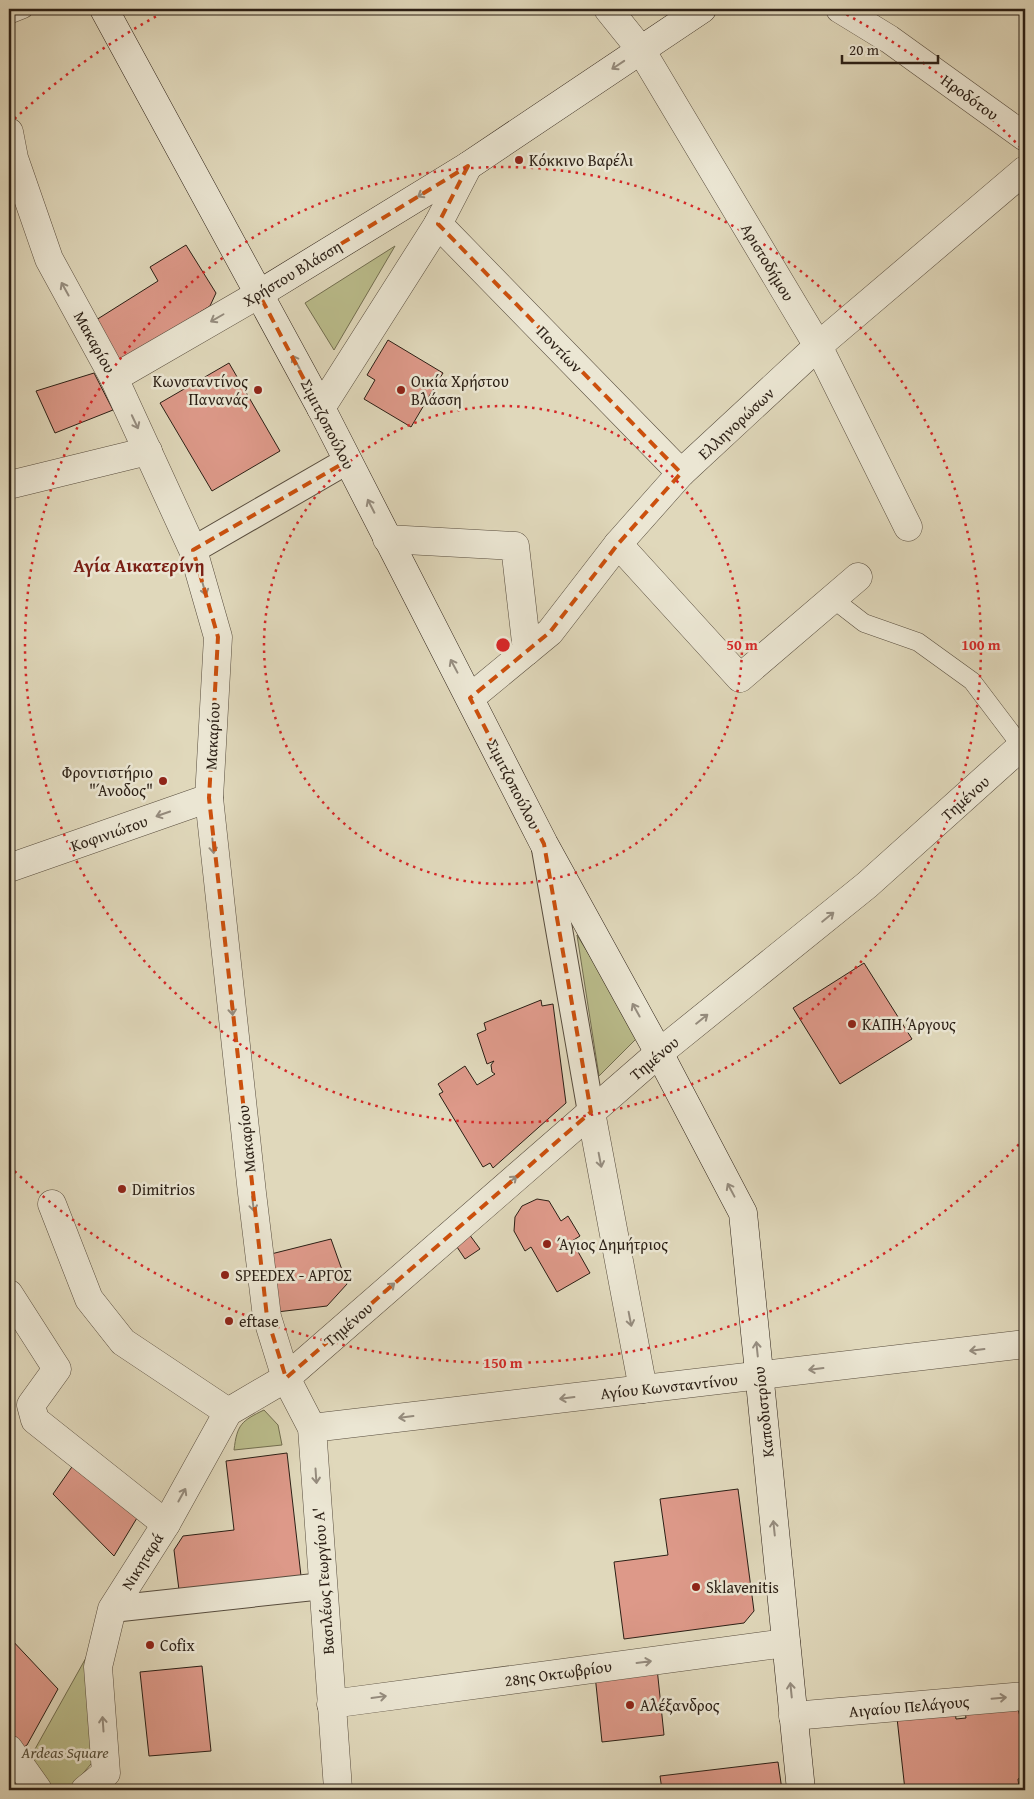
<svg xmlns="http://www.w3.org/2000/svg" width="1034" height="1799" viewBox="0 0 1034 1799" font-family="'Gentium Book Plus',serif">
	<style>
		.green { fill: #babc8b; stroke: #726e50 }
		.building { fill: #dd9989; stroke: #2b1f15 }
		.lines { fill: none; stroke-linecap: round; stroke-linejoin: round }
		.service-casing { stroke: #584d3e; stroke-width: 19 }
		.pedestrian-casing { stroke: #584d3e; stroke-width: 28 }
		.minor-casing { stroke: #584d3e; stroke-width: 29 }
		.tertiary-casing { stroke: #584d3e; stroke-width: 29 }
		.secondary-casing { stroke: #2b1f15; stroke-width: 29 }
		.service { stroke: #ebe6d3; stroke-width: 18 }
		.pedestrian { stroke: #ebe6d3; stroke-width: 26 }
		.minor { stroke: #ebe6d3; stroke-width: 28 }
		.tertiary { stroke: #ebe6d3; stroke-width: 28 }
		.secondary { stroke: #ebe6d3; stroke-width: 28 }
		.oneway { stroke: #958c7e }
		.marked { fill: none; stroke: #cc500d; stroke-width: 4; stroke-dasharray: 10 6; stroke-linejoin: round }
		.ring { fill: none; stroke: #d62828; stroke-width: 2.5; stroke-dasharray: 2.5 5 }
		.poi-dot { fill: #8f2418; stroke: #ebe6d3; stroke-width: 2 }
		.labels { text-anchor: middle; stroke-width: 5; stroke-linejoin: round; paint-order: stroke }
		.street-label { font-size: 16px; fill: #2b1f15; stroke: #ebe6d3 }
		.poi-label { font-size: 16px; fill: #2b1f15; stroke: #ebe6d3; text-anchor: start }
		.park-label { font-size: 16px; font-style: italic; fill: #564e38; stroke: #ebe6d3 }
		.neighbourhood-label { font-size: 18px; font-weight: bold; fill: #7a1f14; stroke: #ebe6d3 }
		.centre { fill: #d62828; stroke: #ebe6d3; stroke-width: 2.5 }
		.ring-label { font-size: 15px; text-anchor: middle; font-weight: bold; fill: #d62828; stroke: #ebe6d3; stroke-width: 5; stroke-linejoin: round; paint-order: stroke }
	</style>
	<rect width="100%" height="100%" fill="#e0d8bb"/>
	<filter id="stains"><feTurbulence type="fractalNoise" baseFrequency=".004" numOctaves="4"/><feColorMatrix values="0 0 0 0 .2 0 0 0 0 .09 0 0 0 0 .02 0 0 0 .5 -.17"/></filter>
	<radialGradient id="worn" r=".72"><stop offset=".6" stop-color="#630" stop-opacity="0"/><stop offset="1" stop-color="#630" stop-opacity=".3"/></radialGradient>
	<g class="green">
		<polygon points="395,246 334,350 305,303"/>
		<polygon points="577,935 639,1036 599,1076"/>
		<path d="M264,1410l14,15 4,20 -48,5c3,-25 7,-29 30,-40z"/>
		<polygon points="87,1656 96,1758 69,1790 44,1790 25,1767"/>
	</g>
	<g class="building">
		<polygon points="186,245 216,293 210,306 118,363 96,320 158,281 150,267"/>
		<polygon points="388,340 443,373 411,427 364,399 375,380 367,375"/>
		<polygon points="229,363 280,451 212,491 160,403"/>
		<polygon points="94,373 113,410 55,433 36,391"/>
		<polygon points="864,963 912,1039 840,1084 793,1008"/>
		<polygon points="541,1000 542,1006 553,1004 566,1103 493,1168 490,1163 483,1167 439,1094 443,1092 438,1084 465,1066 477,1085 495,1074 492,1072 491,1065 494,1061 487,1064 477,1034 486,1030 484,1023"/>
		<polygon points="537,1199 549,1201 561,1221 568,1216 580,1236 572,1241 590,1273 557,1292 531,1247 525,1251 514,1231 515,1217 522,1206"/>
		<polygon points="469,1234 480,1249 465,1259 455,1244"/>
		<polygon points="331,1239 347,1284 327,1306 277,1312 271,1254"/>
		<polygon points="287,1453 301,1576 179,1590 174,1550 183,1536 234,1530 226,1461"/>
		<polygon points="76,1461 140,1513 114,1556 53,1494"/>
		<polygon points="738,1489 754,1611 744,1623 624,1639 614,1562 668,1555 660,1499"/>
		<polygon points="9,1637 58,1689 27,1745 24,1747 9,1741"/>
		<polygon points="202,1666 211,1751 149,1756 140,1672"/>
		<polygon points="657,1668 664,1735 602,1742 595,1675"/>
		<polygon points="1017,1705 1025,1736 1025,1776 1018,1779 1019,1788 1021,1788 1023,1790 905,1790 897,1718 955,1712 956,1719 966,1718 965,1711"/>
		<polygon points="778,1762 782,1790 662,1790 660,1776"/>
	</g>
	<g class="lines">
		<defs>
			<g id="service">
				<polyline points="9,15 24,9"/>
				<polyline points="833,599 864,623 918,642 972,681 1022,747"/>
			</g>
			<g id="pedestrian">
				<polyline points="193,550 347,461"/>
				<polyline points="545,849 591,1112"/>
				<polyline points="112,1609 323,1586"/>
			</g>
			<g id="minor">
				<polyline points="608,9 641,50 818,346 908,527"/>
				<polyline points="840,9 889,39 1025,137"/>
				<polyline points="9,132 14,158 49,259 114,378"/>
				<polyline points="438,224 681,473"/>
				<polyline points="321,408 438,224 468,166"/>
				<polyline points="9,485 148,451"/>
				<polyline points="387,539 515,546 527,651"/>
				<polyline points="618,544 740,678 858,577"/>
				<polyline points="470,698 550,632 618,544 681,473 818,346 1025,170"/>
				<polyline points="209,798 252,1193 267,1317 286,1378 312,1428 338,1789"/>
				<polyline points="591,1112 643,1389"/>
				<polyline points="52,1204 89,1299 123,1342 228,1412"/>
				<polyline points="9,1294 57,1369 31,1405 35,1420 166,1524"/>
				<polyline points="312,1428 1025,1344"/>
				<polyline points="331,1704 786,1643"/>
				<polyline points="793,1716 1025,1696"/>
				<polyline points="9,1749 38,1790"/>
			</g>
			<g id="tertiary">
				<polyline points="9,868 209,798 218,637 193,550 114,378 259,294"/>
				<polyline points="85,1790 106,1773 98,1667 112,1609 166,1524 228,1412 286,1378 659,1053 867,885 1025,743"/>
			</g>
			<g id="secondary">
				<polyline points="104,9 321,408 544,844 659,1053 743,1213 801,1790"/>
				<polyline points="259,294 468,166 702,9"/>
			</g>
		</defs>
		<use href="#service" class="service-casing"/>
		<use href="#pedestrian" class="pedestrian-casing"/>
		<use href="#minor" class="minor-casing"/>
		<use href="#tertiary" class="tertiary-casing"/>
		<use href="#secondary" class="secondary-casing"/>
		<use href="#service" class="service"/>
		<use href="#pedestrian" class="pedestrian"/>
		<use href="#minor" class="minor"/>
		<use href="#tertiary" class="tertiary"/>
		<use href="#secondary" class="secondary"/>
	</g>
	<defs><path id="oneway-shaft" d="M-6 0H5M1.5-3L5.5 0L1.5 3" fill="none" stroke-width="1.6" stroke-linecap="round" stroke-linejoin="round" transform="scale(1.25)"/></defs>
	<g class="oneway">
		<use href="#oneway-shaft" transform="translate(618 65) rotate(146)"/>
		<use href="#oneway-shaft" transform="translate(424 193) rotate(149)"/>
		<use href="#oneway-shaft" transform="translate(65 289) rotate(-119)"/>
		<use href="#oneway-shaft" transform="translate(217 318) rotate(150)"/>
		<use href="#oneway-shaft" transform="translate(296 362) rotate(-119)"/>
		<use href="#oneway-shaft" transform="translate(135 422) rotate(65)"/>
		<use href="#oneway-shaft" transform="translate(371 506) rotate(-117)"/>
		<use href="#oneway-shaft" transform="translate(204 588) rotate(74)"/>
		<use href="#oneway-shaft" transform="translate(454 666) rotate(-118)"/>
		<use href="#oneway-shaft" transform="translate(163 814) rotate(161)"/>
		<use href="#oneway-shaft" transform="translate(213 846) rotate(85)"/>
		<use href="#oneway-shaft" transform="translate(828 917) rotate(-39)"/>
		<use href="#oneway-shaft" transform="translate(232 1008) rotate(84)"/>
		<use href="#oneway-shaft" transform="translate(636 1010) rotate(-119)"/>
		<use href="#oneway-shaft" transform="translate(702 1019) rotate(-39)"/>
		<use href="#oneway-shaft" transform="translate(600 1160) rotate(79)"/>
		<use href="#oneway-shaft" transform="translate(511 1181) rotate(-41)"/>
		<use href="#oneway-shaft" transform="translate(731 1190) rotate(-118)"/>
		<use href="#oneway-shaft" transform="translate(253 1204) rotate(83)"/>
		<use href="#oneway-shaft" transform="translate(389 1288) rotate(-41)"/>
		<use href="#oneway-shaft" transform="translate(630 1319) rotate(79)"/>
		<use href="#oneway-shaft" transform="translate(757 1349) rotate(-96)"/>
		<use href="#oneway-shaft" transform="translate(977 1350) rotate(173)"/>
		<use href="#oneway-shaft" transform="translate(816 1369) rotate(173)"/>
		<use href="#oneway-shaft" transform="translate(567 1398) rotate(173)"/>
		<use href="#oneway-shaft" transform="translate(406 1417) rotate(173)"/>
		<use href="#oneway-shaft" transform="translate(316 1476) rotate(86)"/>
		<use href="#oneway-shaft" transform="translate(182 1495) rotate(-61)"/>
		<use href="#oneway-shaft" transform="translate(774 1528) rotate(-96)"/>
		<use href="#oneway-shaft" transform="translate(644 1662) rotate(-7)"/>
		<use href="#oneway-shaft" transform="translate(791 1690) rotate(-96)"/>
		<use href="#oneway-shaft" transform="translate(379 1697) rotate(-8)"/>
		<use href="#oneway-shaft" transform="translate(999 1698) rotate(-5)"/>
		<use href="#oneway-shaft" transform="translate(103 1724) rotate(-94)"/>
	</g>
	<path class="marked" d="M468,166l-30,58 243,249 -63,71 -68,88 -80,66 74,146 47,268 -305,266 -19,-61 -58,-519 9,-161 -25,-87 154,-89 -88,-167z"/>
	<g class="ring">
		<circle cx="503" cy="645" r="239"/>
		<circle cx="503" cy="645" r="478"/>
		<path d="M1024 1139A718 718 0 0 1 9 1166M9 124A718 718 0 0 1 166 11M840 11A718 718 0 0 1 1024 151"/>
	</g>
	<g class="poi-dot">
		<circle cx="519" cy="160" r="5"/>
		<circle cx="258" cy="390" r="5"/>
		<circle cx="401" cy="390" r="5"/>
		<circle cx="163" cy="781" r="5"/>
		<circle cx="852" cy="1024" r="5"/>
		<circle cx="122" cy="1189" r="5"/>
		<circle cx="547" cy="1244" r="5"/>
		<circle cx="225" cy="1275" r="5"/>
		<circle cx="229" cy="1321" r="5"/>
		<circle cx="696" cy="1587" r="5"/>
		<circle cx="150" cy="1645" r="5"/>
		<circle cx="630" cy="1705" r="5"/>
	</g>
	<g class="labels">
		<g class="street-label">
			<text transform="translate(970 97) rotate(36)" y="6">Ηροδότου</text>
			<text transform="translate(768 262) rotate(59)" y="6">Αριστοδήμου</text>
			<text transform="translate(292 273) rotate(-31)" y="6">Χρήστου Βλάσση</text>
			<text transform="translate(95 342) rotate(61)" y="6">Μακαρίου</text>
			<text transform="translate(560 349) rotate(46)" y="6">Ποντίων</text>
			<text transform="translate(736 423) rotate(-43)" y="6">Ελληνορώσων</text>
			<text transform="translate(328 424) rotate(63)" y="6">Σιμιτζοπούλου</text>
			<text transform="translate(212 736) rotate(-87)" y="6">Μακαρίου</text>
			<text transform="translate(514 784) rotate(63)" y="6">Σιμιτζοπούλου</text>
			<text transform="translate(965 798) rotate(-42)" y="6">Τημένου</text>
			<text transform="translate(109 833) rotate(-19)" y="6">Κοφινιώτου</text>
			<text transform="translate(654 1058) rotate(-40)" y="6">Τημένου</text>
			<text transform="translate(246 1139) rotate(-96)" y="6">Μακαρίου</text>
			<text transform="translate(348 1324) rotate(-41)" y="6">Τημένου</text>
			<text transform="translate(669 1386) rotate(-6)" y="6">Αγίου Κωνσταντίνου</text>
			<text transform="translate(763 1412) rotate(-96)" y="6">Καποδιστρίου</text>
			<text transform="translate(142 1561) rotate(-58)" y="6">Νικηταρά</text>
			<text transform="translate(323 1581) rotate(-94)" y="6">Βασιλέως Γεωργίου Α'</text>
			<text transform="translate(558 1673) rotate(-8)" y="6">28ης Οκτωβρίου</text>
			<text transform="translate(909 1706) rotate(-5)" y="6">Αιγαίου Πελάγους</text>
		</g>
		<g class="poi-label">
			<text x="529" y="166">Κόκκινο Βαρέλι</text>
			<text x="248" y="387" text-anchor="end">Κωνσταντίνος<tspan x="248" dy="18">Πανανάς</tspan></text>
			<text x="411" y="387">Οικία Χρήστου<tspan x="411" dy="18">Βλάσση</tspan></text>
			<text x="153" y="778" text-anchor="end">Φροντιστήριο<tspan x="153" dy="18">"Άνοδος"</tspan></text>
			<text x="862" y="1030">ΚΑΠΗ Άργους</text>
			<text x="132" y="1195">Dimitrios</text>
			<text x="557" y="1250">Άγιος Δημήτριος</text>
			<text x="235" y="1281">SPEEDEX - ΑΡΓΟΣ</text>
			<text x="239" y="1327">eftase</text>
			<text x="706" y="1593">Sklavenitis</text>
			<text x="160" y="1651">Cofix</text>
			<text x="640" y="1711">Αλέξανδρος</text>
		</g>
		<g class="park-label">
			<text x="65" y="1758">Ardeas Square</text>
		</g>
		<g class="neighbourhood-label">
			<text x="139" y="572">Αγία Αικατερίνη</text>
		</g>
	</g>
	<circle cx="503" cy="645" r="8" class="centre"/>
	<g class="ring-label">
		<text x="742" y="650">50 m</text>
		<text x="981" y="650">100 m</text>
		<text x="503" y="1368">150 m</text>
	</g>
	<rect width="1034" height="1799" fill="none" stroke="#e0d8bb" stroke-width="30"/>
	<rect x="10" y="10" width="1014" height="1779" fill="none" stroke="#2b1f15" stroke-width="2.5"/>
	<rect x="15" y="15" width="1004" height="1769" fill="none" stroke="#2b1f15"/>
	<path d="M842 55v8h96v-8" fill="none" stroke="#2b1f15" stroke-width="2.5"/>
	<text x="849" y="55" font-size="15" fill="#2b1f15" stroke="#ebe6d3" stroke-width="4" paint-order="stroke">20 m</text>
	<rect width="100%" height="100%" filter="url(#stains)"/>
	<rect width="100%" height="100%" fill="url(#worn)"/>
</svg>
